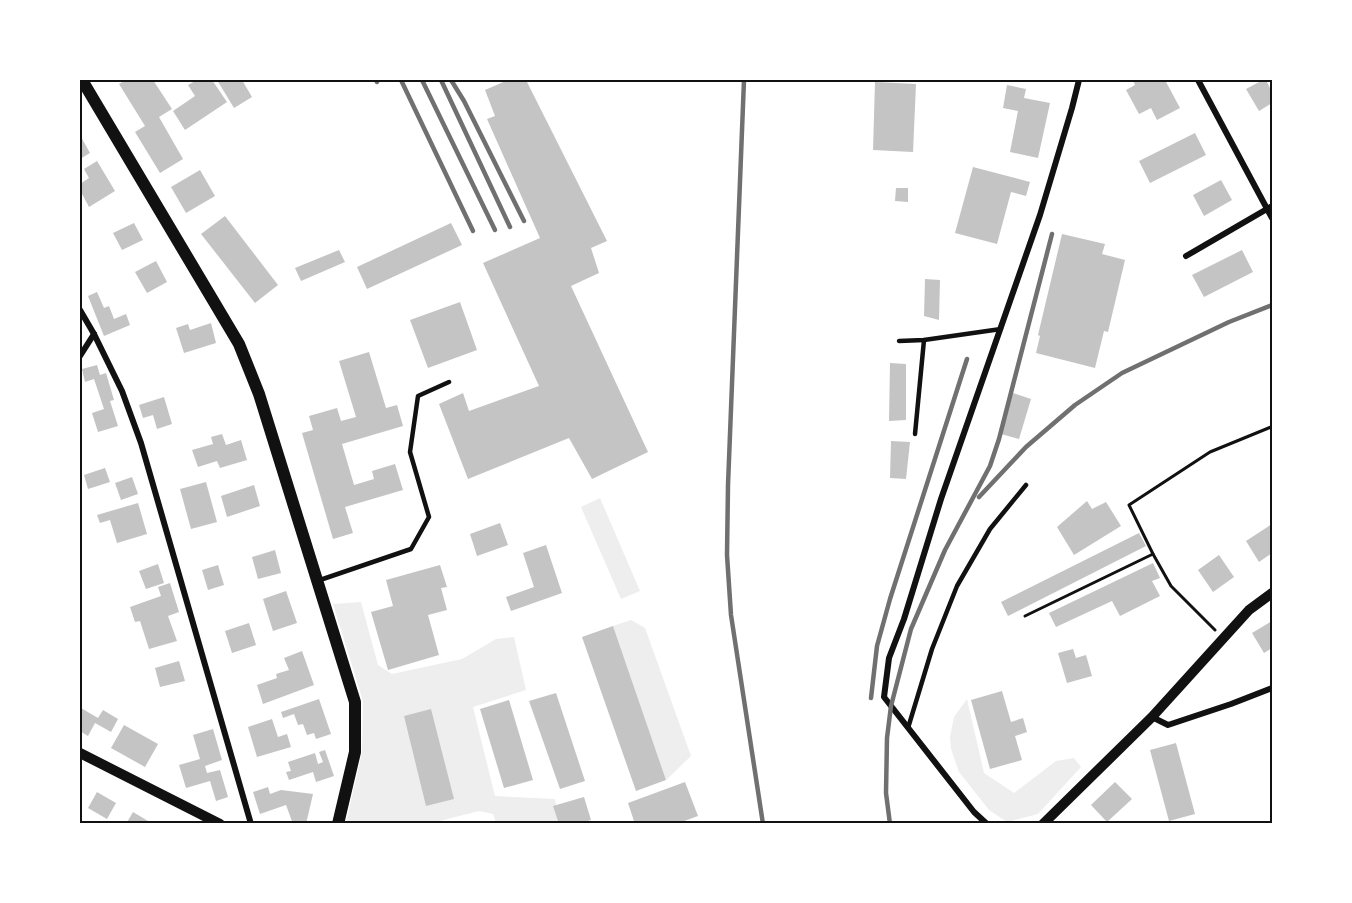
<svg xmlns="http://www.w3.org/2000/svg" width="1352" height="903" viewBox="0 0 1352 903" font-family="Ubuntu,sans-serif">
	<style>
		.green { fill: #eee }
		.building { fill: #c4c4c4 }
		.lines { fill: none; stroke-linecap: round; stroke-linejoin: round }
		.path { stroke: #111; stroke-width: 3 }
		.service { stroke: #111; stroke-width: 4.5 }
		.minor { stroke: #111; stroke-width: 6 }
		.tertiary { stroke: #111; stroke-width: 10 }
		.secondary { stroke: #111; stroke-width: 12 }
		.rail { stroke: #707070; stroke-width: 4.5 }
		.neatline { fill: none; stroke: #111; stroke-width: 2 }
	</style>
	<rect width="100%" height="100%" fill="#fff"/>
	<g class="green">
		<polygon points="600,498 640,591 621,599 581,507"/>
		<polygon points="361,602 378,665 392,674 462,659 496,639 514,637 526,690 473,707 495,796 555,799 559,823 496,823 493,814 479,811 432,823 346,823 362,752 363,701 333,604"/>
		<polygon points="631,620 645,628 691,756 666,780 613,626"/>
		<polygon points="967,699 984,773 1014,793 1056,761 1074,758 1081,767 1038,814 1007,822 989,810 959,772 951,749 950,737 954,717"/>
	</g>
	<g class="building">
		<polygon points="126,80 153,80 172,109 159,117 183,159 160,173 135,132 145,126 119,84"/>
		<polygon points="197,80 212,80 227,102 185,130 173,111 195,96 188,85"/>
		<polygon points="217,80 242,80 252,97 234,108"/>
		<polygon points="508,80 526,80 607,241 591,248 599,273 571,286 648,452 592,479 569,438 468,479 439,404 463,393 469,411 539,386 483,263 540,238 487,119 495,116 485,90"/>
		<polygon points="1133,80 1165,80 1180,108 1157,120 1151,108 1139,114 1126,90 1135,85"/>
		<polygon points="1263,80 1266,80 1272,92 1272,103 1259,111 1246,89"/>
		<polygon points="875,82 916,84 913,152 873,150"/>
		<polygon points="1007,85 1026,89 1024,98 1050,103 1038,158 1010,152 1018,111 1003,108"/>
		<polygon points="1195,133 1206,155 1150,183 1139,161"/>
		<polygon points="80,135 90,153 80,159"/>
		<polygon points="97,161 115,191 89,207 80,190 80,184 89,178 84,169"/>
		<polygon points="973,167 1030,182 1026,196 1011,192 997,244 955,233"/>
		<polygon points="200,170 215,196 186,213 171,187"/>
		<polygon points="1221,180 1232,200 1204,216 1193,195"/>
		<polygon points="896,188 908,188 908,202 895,201"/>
		<polygon points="225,216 278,285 255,303 201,234"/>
		<polygon points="134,223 143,240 122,250 113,233"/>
		<polygon points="451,223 462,245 367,289 357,267"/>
		<polygon points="1062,234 1105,244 1102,254 1125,260 1108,332 1104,331 1095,368 1036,353 1040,336 1038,335"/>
		<polygon points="339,250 345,262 301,281 295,268"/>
		<polygon points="1242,250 1253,272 1204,297 1192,275"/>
		<polygon points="156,261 167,282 147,293 135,272"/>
		<polygon points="925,279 940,280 939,320 924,316"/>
		<polygon points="97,292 104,308 109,306 114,319 126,314 130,325 104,336 88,296"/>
		<polygon points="460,302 477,350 428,368 410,320"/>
		<polygon points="211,323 216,343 184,353 176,328 188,324 190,330"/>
		<polygon points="369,352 386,408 397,405 403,426 342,444 354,485 374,479 372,471 395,464 403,490 345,507 353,533 333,539 302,433 313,430 309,416 337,408 341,421 356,417 339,361"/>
		<polygon points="890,363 906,364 906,420 889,421"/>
		<polygon points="97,365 100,375 106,373 114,400 110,401 118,426 98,432 92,413 104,409 94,379 85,382 82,369"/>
		<polygon points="1013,393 1031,399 1019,439 1001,434"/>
		<polygon points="164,397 172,424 157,429 153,415 143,418 139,405"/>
		<polygon points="222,434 226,445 241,440 247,460 220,468 217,461 198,467 192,450 213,444 211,437"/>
		<polygon points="891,441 910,442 906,479 890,478"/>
		<polygon points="105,468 110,482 88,489 84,475"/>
		<polygon points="132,477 138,494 121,500 115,483"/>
		<polygon points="206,482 217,522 191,529 180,489"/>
		<polygon points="254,485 260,506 227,517 221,496"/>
		<polygon points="1087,501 1092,509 1106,502 1121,526 1074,555 1057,527"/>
		<polygon points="138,503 147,534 117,543 110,520 100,523 97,515"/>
		<polygon points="500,523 508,545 477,556 470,534"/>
		<polygon points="1272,524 1272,553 1259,562 1246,541"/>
		<polygon points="1139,533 1146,546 1008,616 1001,602"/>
		<polygon points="546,545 562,593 511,611 506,597 534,587 523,553"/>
		<polygon points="275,550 281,573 258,579 252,557"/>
		<polygon points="1219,555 1234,577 1213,592 1198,570"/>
		<polygon points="1153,563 1160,578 1152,581 1160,596 1120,616 1112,601 1056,627 1049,613"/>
		<polygon points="158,564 164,583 146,589 139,571"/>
		<polygon points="218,565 224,585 208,590 202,570"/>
		<polygon points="440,565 447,587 441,588 447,610 428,615 439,655 388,670 371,612 393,606 386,580"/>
		<polygon points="170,583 179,612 168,616 177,641 149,649 140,621 135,622 130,607 161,596 158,587"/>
		<polygon points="286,591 297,623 273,631 263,599"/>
		<polygon points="1272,621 1272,648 1264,653 1252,633"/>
		<polygon points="249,623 256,645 232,653 225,631"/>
		<polygon points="613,626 666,780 636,791 582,637"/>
		<polygon points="1073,649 1076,658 1086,655 1092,676 1067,683 1058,653"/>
		<polygon points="302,651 314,685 263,704 257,685 277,678 276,674 289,670 284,658"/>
		<polygon points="179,661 185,681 160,687 155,668"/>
		<polygon points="1002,691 1011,722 1023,718 1027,732 1015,736 1022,760 990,769 971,700"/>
		<polygon points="556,693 585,781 560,789 529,701"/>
		<polygon points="319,699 331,734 316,739 314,733 307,735 303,724 298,725 294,714 283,718 281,712"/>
		<polygon points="509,700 533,780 504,788 480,709"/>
		<polygon points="81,708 98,718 103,710 118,719 111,732 95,723 88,736 80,731 80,711"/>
		<polygon points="431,709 454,799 426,806 404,716"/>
		<polygon points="272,719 278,737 287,734 291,747 257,757 248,727"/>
		<polygon points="124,725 158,744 145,767 111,748"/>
		<polygon points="213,729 222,760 205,766 207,773 220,770 228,797 216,801 210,781 186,788 179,765 200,759 193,735"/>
		<polygon points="1176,743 1195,814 1169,821 1150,750"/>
		<polygon points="325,750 334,776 316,782 313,772 289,780 286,772 291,771 288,762 315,753 318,764 323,762 319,752"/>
		<polygon points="685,782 698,816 676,824 635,824 628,803"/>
		<polygon points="1115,782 1132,799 1107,822 1091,805"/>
		<polygon points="268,787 270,794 281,790 313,794 306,824 293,824 286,805 260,814 253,792"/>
		<polygon points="97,792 116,803 107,819 88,808"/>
		<polygon points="584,797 591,820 578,824 559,824 553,806"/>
		<polygon points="133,812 153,824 126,824"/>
	</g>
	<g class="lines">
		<g class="path">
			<polyline points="1025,616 1153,554"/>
			<polyline points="1215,630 1171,586 1153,554 1129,505 1210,452 1271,427"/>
		</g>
		<g class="service">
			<polyline points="899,341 924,340 1001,329"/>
			<polyline points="915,434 924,340"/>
			<polyline points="320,580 411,549 429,517 410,452 418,396 449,382"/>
			<polyline points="908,728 932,649 957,586 990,529 1026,485"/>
		</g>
		<g class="minor">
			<polyline points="1198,80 1272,218"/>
			<polyline points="1186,256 1272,206"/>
			<polyline points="80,310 94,334 122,391 141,443 251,824"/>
			<polyline points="80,356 94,334"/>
			<polyline points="1152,717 1168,725 1231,704 1272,688"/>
			<polyline points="987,824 974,812 884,697 889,658 904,619 941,499 1040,215 1072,108 1079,80"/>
		</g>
		<g class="tertiary">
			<polyline points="80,753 220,824"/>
			<polyline points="1043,824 1152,717 1249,610 1272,593"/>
		</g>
		<polyline class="secondary" points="82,80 239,344 259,394 355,702 355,752 338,824"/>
		<g class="rail">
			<polyline points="376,80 377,82"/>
			<polyline points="401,80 473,231"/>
			<polyline points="422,80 495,230"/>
			<polyline points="441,80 510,227"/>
			<polyline points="451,80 464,101 524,221"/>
			<polyline points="744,80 728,485 727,555 731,615 763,824"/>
			<polyline points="979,497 1026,447 1075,405 1122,373 1229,322 1272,305"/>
			<polyline points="871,698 877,646 890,599 967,359"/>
			<polyline points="890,824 886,793 887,738 891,706 911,629 945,550 990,466 999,439 1052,234"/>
		</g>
	</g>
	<rect width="1352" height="903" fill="none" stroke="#ffffff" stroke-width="162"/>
	<rect x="81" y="81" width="1190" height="741" class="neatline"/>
</svg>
